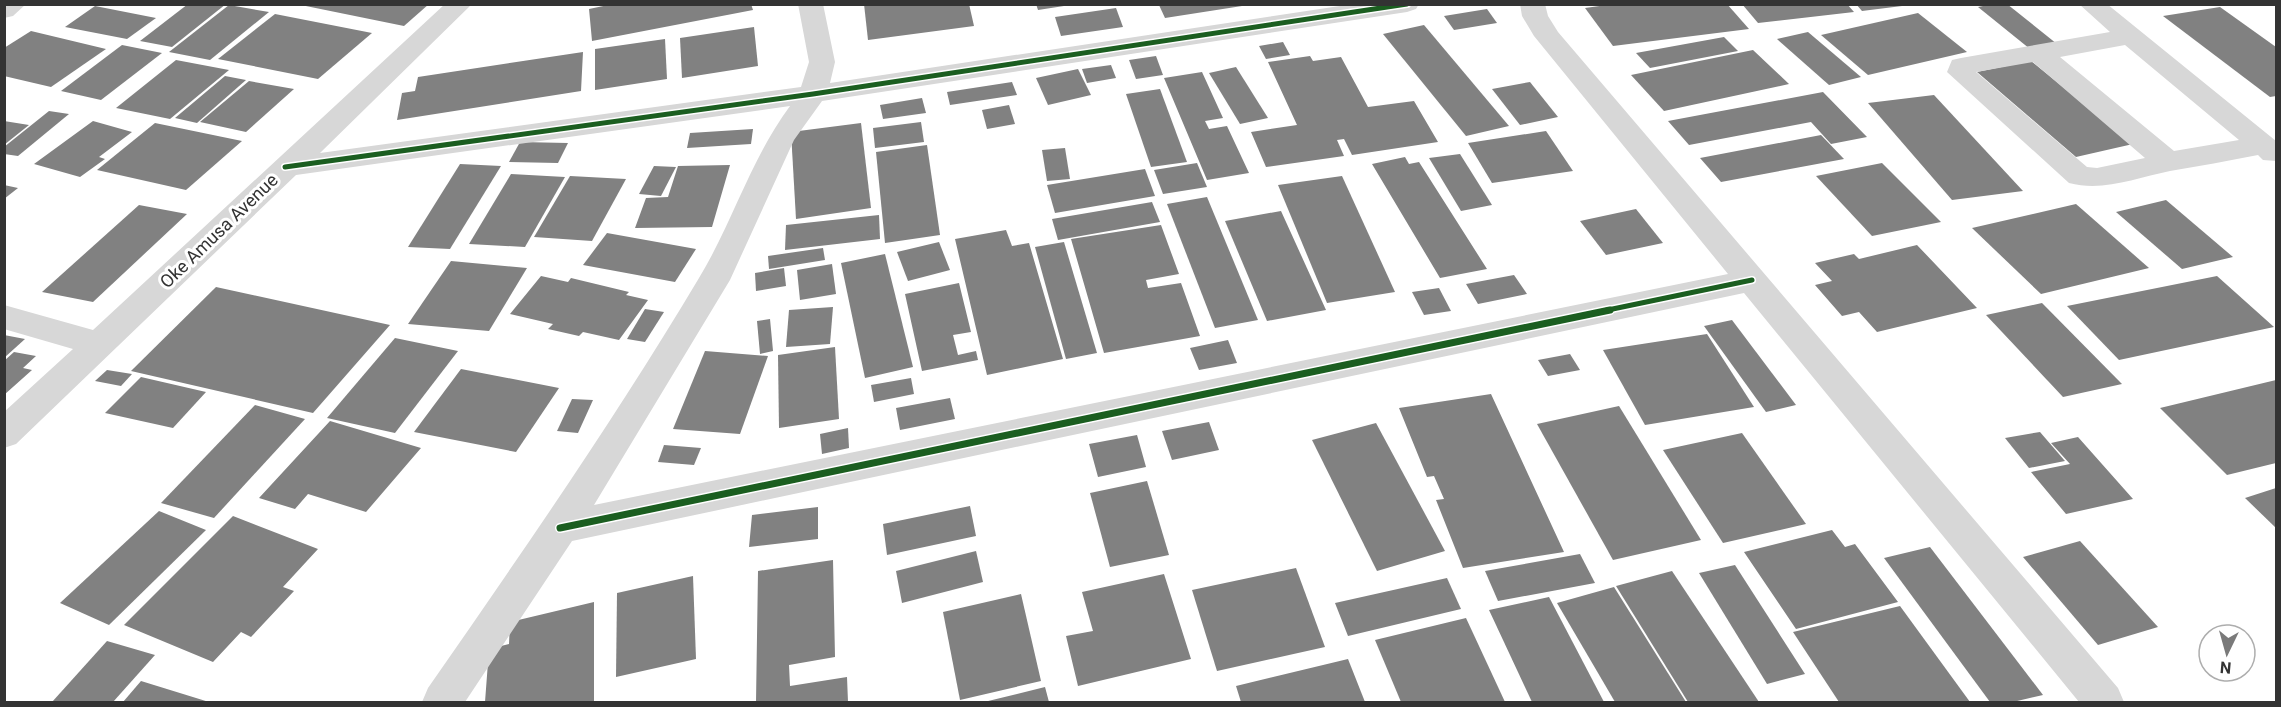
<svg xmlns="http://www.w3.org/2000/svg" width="2281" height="707" viewBox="0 0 2281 707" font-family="Roboto,sans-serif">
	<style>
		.building { fill: #818181 }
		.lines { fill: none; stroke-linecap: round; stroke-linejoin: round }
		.minor { fill: #d7d7d7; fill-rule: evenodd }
		.cycleway-far1-casing { stroke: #fff; stroke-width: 8 }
		.cycleway-casing { stroke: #fff; stroke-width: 10 }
		.cycleway-far1 { stroke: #1b5e20; stroke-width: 5 }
		.cycleway { stroke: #1b5e20; stroke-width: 7 }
		.labels { text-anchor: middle; stroke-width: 6; stroke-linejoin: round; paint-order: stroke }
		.street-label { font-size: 18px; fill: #333; stroke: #fff }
	</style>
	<rect width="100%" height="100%" fill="#fff"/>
	<g class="building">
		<polygon points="188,4 226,4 172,47 140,41"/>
		<polygon points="296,4 429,4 404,26"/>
		<polygon points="613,4 751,4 753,10 592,41 589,9"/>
		<polygon points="864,4 969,4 974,26 868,40"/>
		<polygon points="1036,4 1064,4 1064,6 1038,10"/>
		<polygon points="1614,4 1727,4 1749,29 1613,46 1585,8"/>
		<polygon points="1742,4 1847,4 1854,12 1758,23"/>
		<polygon points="1856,4 1902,4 1902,6 1862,11"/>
		<polygon points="1993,4 2007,4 2057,44 2030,49 1978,7"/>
		<polygon points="229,5 269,12 210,60 169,52"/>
		<polygon points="1159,5 1242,5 1242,6 1165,18"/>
		<polygon points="95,6 156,18 127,39 65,27"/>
		<polygon points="2220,7 2276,47 2276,96 2270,97 2163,16"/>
		<polygon points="1116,8 1123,27 1061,36 1055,17"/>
		<polygon points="1487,9 1497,23 1454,30 1444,16"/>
		<polygon points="1918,13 1967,52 1868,75 1821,35"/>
		<polygon points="275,14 372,33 318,79 218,59"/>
		<polygon points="1424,25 1509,126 1466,136 1383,34"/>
		<polygon points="754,27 758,66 682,78 680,38"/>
		<polygon points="31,31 106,49 51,87 4,76 4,48"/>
		<polygon points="1808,32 1861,77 1829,85 1777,39"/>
		<polygon points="1724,37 1738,51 1650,68 1636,53"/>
		<polygon points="665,39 667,79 595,90 595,49"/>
		<polygon points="1283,42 1290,55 1266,59 1259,46"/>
		<polygon points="122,45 162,53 101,100 61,91"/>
		<polygon points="1753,50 1789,84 1664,111 1631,75"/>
		<polygon points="583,52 581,91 397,120 402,93 415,91 418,77"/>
		<polygon points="1156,56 1163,75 1136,79 1129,60"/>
		<polygon points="1310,56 1313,61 1341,57 1368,107 1414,101 1438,142 1352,155 1344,139 1337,140 1344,156 1266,167 1251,132 1297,125 1268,62"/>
		<polygon points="176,60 229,70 170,119 116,108"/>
		<polygon points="2031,61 2133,144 2076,157 1977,72"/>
		<polygon points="1111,65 1116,78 1087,83 1082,69"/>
		<polygon points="1236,67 1268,118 1240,124 1209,73"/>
		<polygon points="1078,69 1091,95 1048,105 1036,78"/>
		<polygon points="1202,72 1223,118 1205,121 1209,129 1227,126 1249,173 1207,180 1164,78"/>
		<polygon points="225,76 246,80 197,123 175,118"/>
		<polygon points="249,81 294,89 246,132 200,122"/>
		<polygon points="1012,82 1017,95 950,105 947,92"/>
		<polygon points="1530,82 1558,117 1520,125 1492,89"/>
		<polygon points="1160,89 1187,162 1151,167 1126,94"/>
		<polygon points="1823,92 1867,137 1831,144 1811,122 1689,145 1668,121"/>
		<polygon points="1934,95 2023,191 1952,200 1868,103"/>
		<polygon points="922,98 926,113 883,119 880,105"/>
		<polygon points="1009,105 1015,124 987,129 982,110"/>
		<polygon points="49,111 69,114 18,156 4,154 4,147"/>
		<polygon points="4,121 29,125 4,145"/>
		<polygon points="93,121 132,132 99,157 105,159 80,177 34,164"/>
		<polygon points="921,122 924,142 875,148 873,128"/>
		<polygon points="155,123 242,141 186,190 97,170"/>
		<polygon points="861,123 871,208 796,219 791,132"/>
		<polygon points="753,129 751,144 687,148 690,133"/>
		<polygon points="1546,131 1573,171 1492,183 1468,143"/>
		<polygon points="1821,135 1844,159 1721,182 1700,158"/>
		<polygon points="520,142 568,143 558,163 509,162"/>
		<polygon points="927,145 940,235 885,243 876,152"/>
		<polygon points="1065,148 1070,179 1047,181 1042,150"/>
		<polygon points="1460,154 1492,205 1461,211 1429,158"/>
		<polygon points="1405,157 1409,164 1419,162 1487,269 1440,278 1372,164"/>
		<polygon points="1197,163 1207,187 1163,194 1154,170"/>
		<polygon points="1882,163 1941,222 1872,236 1816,176"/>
		<polygon points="460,164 501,166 450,249 408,247"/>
		<polygon points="730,165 712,227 635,228 646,198 668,197 678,166"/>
		<polygon points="654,166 676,167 661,196 639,194"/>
		<polygon points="1145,169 1155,196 1055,213 1047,185"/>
		<polygon points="511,174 565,177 525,247 469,244"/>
		<polygon points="570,176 626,179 592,241 534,237"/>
		<polygon points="1342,176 1395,292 1327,303 1278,185"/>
		<polygon points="4,185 18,188 4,199"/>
		<polygon points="1207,197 1258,320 1215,328 1167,204"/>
		<polygon points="2166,200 2233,257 2182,269 2116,212"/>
		<polygon points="1152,202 1160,222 1058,240 1052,219"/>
		<polygon points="2076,204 2149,268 2041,294 1972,228"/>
		<polygon points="139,205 187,214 93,302 42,292"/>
		<polygon points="1636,209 1663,243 1606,255 1580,221"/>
		<polygon points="1281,211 1326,310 1267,321 1225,221"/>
		<polygon points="879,215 880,239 785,250 786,225"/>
		<polygon points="1161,225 1179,274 1146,280 1148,288 1181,283 1200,336 1104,353 1071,239"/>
		<polygon points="1006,230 1012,246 1029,243 1063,359 987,375 955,239"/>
		<polygon points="607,233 696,249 675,282 583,265"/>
		<polygon points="939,242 950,270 908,281 897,252"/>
		<polygon points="1064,242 1097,353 1066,359 1035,247"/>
		<polygon points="1917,245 1977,308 1877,332 1859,312 1842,316 1815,285 1832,281 1815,263 1854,254 1859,259"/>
		<polygon points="823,248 825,260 769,269 768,256"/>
		<polygon points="885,254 913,367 865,378 841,263"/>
		<polygon points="451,261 527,268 489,331 408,324"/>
		<polygon points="832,264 836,294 800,300 797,270"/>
		<polygon points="784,268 786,286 756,291 755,273"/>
		<polygon points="1514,275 1527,294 1478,304 1466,284"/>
		<polygon points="541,276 568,282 571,278 629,292 626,295 648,300 619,340 583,332 579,336 548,329 553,324 510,314"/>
		<polygon points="2217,276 2274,327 2119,360 2067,306"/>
		<polygon points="959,283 971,332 953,335 958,355 976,351 978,360 922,371 905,294"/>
		<polygon points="216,287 390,325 313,413 131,371"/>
		<polygon points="1439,288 1451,311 1424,315 1412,292"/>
		<polygon points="2042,303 2122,384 2063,397 1986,315"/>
		<polygon points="833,307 830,344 786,347 789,310"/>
		<polygon points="645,309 664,312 645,342 627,339"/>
		<polygon points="770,319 773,351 760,354 757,321"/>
		<polygon points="1732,320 1796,405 1766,412 1704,326"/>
		<polygon points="1707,334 1754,407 1645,425 1603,350"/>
		<polygon points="4,335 25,339 4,358"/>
		<polygon points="395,338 458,351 395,433 327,418"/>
		<polygon points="1228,340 1237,363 1199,370 1190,348"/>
		<polygon points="835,347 839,419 779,428 778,355"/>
		<polygon points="705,351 768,356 740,434 673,429"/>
		<polygon points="14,352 36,356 23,368 32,370 4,395 4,361"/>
		<polygon points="1570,354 1580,370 1548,376 1538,360"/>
		<polygon points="461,369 559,388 516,452 414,432"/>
		<polygon points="107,370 132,374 121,386 95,381"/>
		<polygon points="141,377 206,392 173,428 105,413"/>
		<polygon points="911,378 914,394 874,402 871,385"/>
		<polygon points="2276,380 2276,463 2227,475 2160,408"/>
		<polygon points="1491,394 1564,552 1463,568 1436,500 1444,499 1434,476 1427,477 1399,408"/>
		<polygon points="950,398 955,419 900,430 896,408"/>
		<polygon points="572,399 593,400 578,433 557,431"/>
		<polygon points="255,405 305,419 214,518 161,503"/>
		<polygon points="1619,406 1701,540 1613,560 1537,424"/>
		<polygon points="330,421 421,448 366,512 308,494 295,509 259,498"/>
		<polygon points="1209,422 1219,450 1172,460 1162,431"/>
		<polygon points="1376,423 1445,551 1377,571 1312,440"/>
		<polygon points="848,428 849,448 822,454 820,434"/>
		<polygon points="2040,432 2065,461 2029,468 2005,438"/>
		<polygon points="1742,433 1806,524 1723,543 1663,450"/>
		<polygon points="1137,435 1146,467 1098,477 1089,444"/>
		<polygon points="2078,437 2133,499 2066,514 2031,472 2070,464 2051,443"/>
		<polygon points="664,445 701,448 694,465 658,462"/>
		<polygon points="1147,481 1169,555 1110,567 1090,493"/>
		<polygon points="2276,488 2276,528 2245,498"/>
		<polygon points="970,506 976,536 887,555 883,524"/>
		<polygon points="818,507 818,539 749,547 752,515"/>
		<polygon points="159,511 206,530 109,625 60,603"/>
		<polygon points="233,516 318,549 283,587 294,591 251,637 241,632 213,662 124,625"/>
		<polygon points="1832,530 1845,547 1855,544 1898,602 1796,629 1744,552"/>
		<polygon points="2080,541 2158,627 2098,645 2023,557"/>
		<polygon points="1930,547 2043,695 2013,702 1990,702 1884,558"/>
		<polygon points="976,551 983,582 902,603 896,571"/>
		<polygon points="1580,554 1595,583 1498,601 1485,571"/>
		<polygon points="833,560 835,657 789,665 790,686 847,677 848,702 756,702 758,571"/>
		<polygon points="1735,565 1805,674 1767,684 1699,573"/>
		<polygon points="1296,568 1325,647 1217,671 1192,590"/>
		<polygon points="1672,571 1759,702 1688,702 1616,586"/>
		<polygon points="1164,574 1191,659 1078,686 1066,636 1093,631 1082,592"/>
		<polygon points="693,576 696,659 616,677 617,593"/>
		<polygon points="1447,578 1461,609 1348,636 1335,603"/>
		<polygon points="1614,587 1686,702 1615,702 1557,603"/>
		<polygon points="1021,594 1041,681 960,700 943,612"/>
		<polygon points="1549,597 1604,702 1532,702 1489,610"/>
		<polygon points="594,602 594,702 485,702 489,649 509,644 510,622"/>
		<polygon points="1900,606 1970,702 1839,702 1793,632"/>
		<polygon points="1466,618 1505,702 1401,702 1375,640"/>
		<polygon points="107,641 155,655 113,702 52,702"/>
		<polygon points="1348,659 1365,702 1241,702 1236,686"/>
		<polygon points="141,681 209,702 123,702"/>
		<polygon points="1045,687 1049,702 984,702"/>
	</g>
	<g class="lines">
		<g class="minor">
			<polygon points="4,4 26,4 13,16 4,18"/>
			<path d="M445,4h27l-152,149 481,-66 8,-25 -11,-58h25l12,58 -5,21 523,-79h66l-3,5 -9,3 -585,89 -28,39 -64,140 -136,225 1134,-231 -194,-238 -12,-20 -2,-12h25l3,12 10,16 560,656 6,14h-45l-335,-409 -1172,248 -107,161h-43l6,-14c93,-134 187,-269 271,-410 34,-56 51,-118 91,-172l-494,69 -280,269 -12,4v-36l69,-63 -69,-20v-24l89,25z"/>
			<path d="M2079,4h28l169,137v20l-13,-1 -5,-5c-30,6 -59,11 -88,16 -34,7 -67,21 -101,12l-122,-111 5,-12 9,-2 149,-26zM2125,45l114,95 -65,11 -114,-94zM2033,62l112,96 -48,10 -10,-1 -111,-95z"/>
		</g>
		<defs>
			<g id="cycleway-far1">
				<polyline points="285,167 813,94 1407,4"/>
				<polyline points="1603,311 1752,280"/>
			</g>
			<polyline id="cycleway" points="560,528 1610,310"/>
		</defs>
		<use href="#cycleway-far1" class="cycleway-far1-casing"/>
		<use href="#cycleway" class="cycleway-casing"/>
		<use href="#cycleway-far1" class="cycleway-far1"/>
		<use href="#cycleway" class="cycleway"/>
	</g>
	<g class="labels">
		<g class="street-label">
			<text transform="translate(219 231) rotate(-44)" y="6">Oke Amusa Avenue</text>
		</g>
	</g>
	<rect width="2281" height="707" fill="none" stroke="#333333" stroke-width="12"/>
	<g transform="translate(2227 653) rotate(185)"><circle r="28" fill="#ffffff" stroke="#adadad" stroke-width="1.5"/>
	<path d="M0-4.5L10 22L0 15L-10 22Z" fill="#7a7a7a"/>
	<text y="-9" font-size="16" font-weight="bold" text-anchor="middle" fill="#333333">N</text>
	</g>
</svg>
